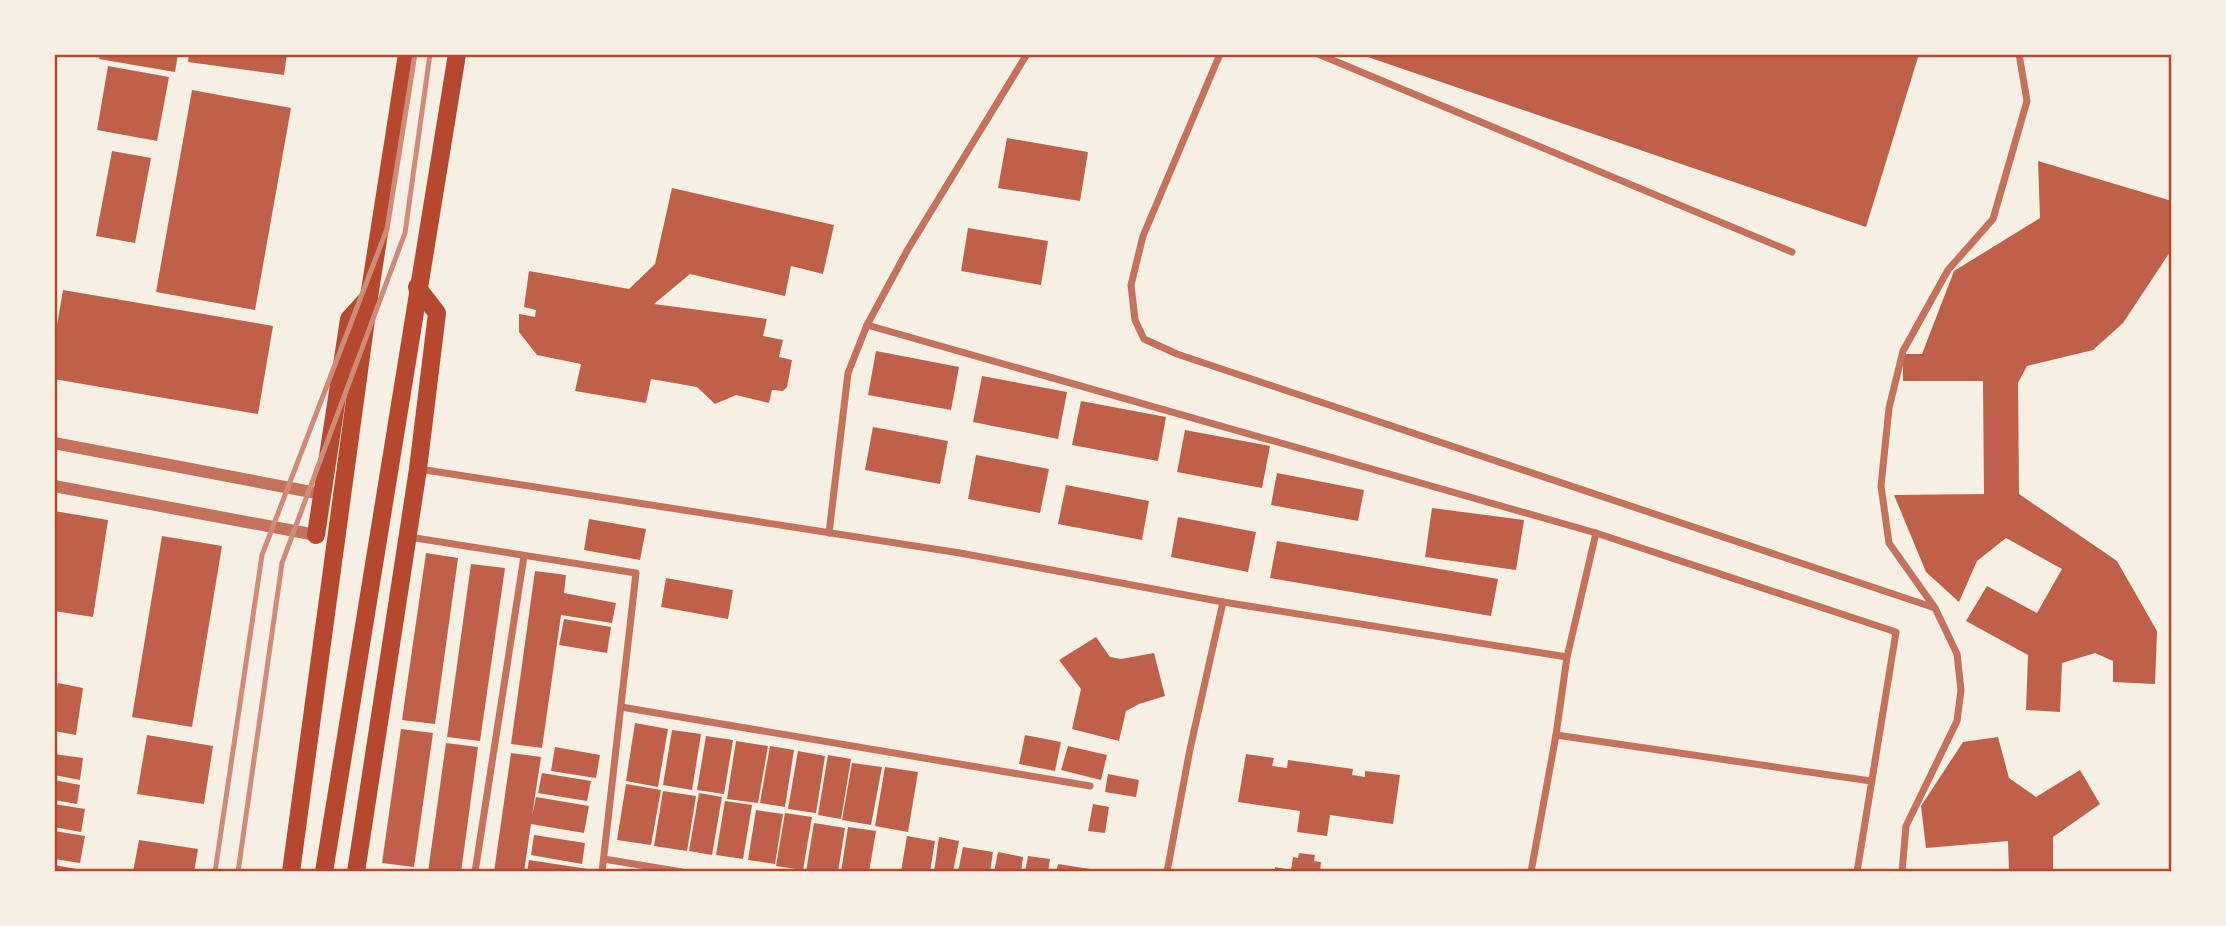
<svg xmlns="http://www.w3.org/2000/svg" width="2226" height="926" viewBox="0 0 2226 926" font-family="'Source Sans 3',sans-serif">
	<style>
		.building { fill: #bf614a }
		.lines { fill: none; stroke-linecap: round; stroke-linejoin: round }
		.minor { stroke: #c5725c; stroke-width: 7 }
		.tertiary { stroke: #c5725c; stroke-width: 12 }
		.primary { stroke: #b5482f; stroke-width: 18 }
		.rail { stroke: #cf8b77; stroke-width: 5 }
		.neatline { fill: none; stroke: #b5482f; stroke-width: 2.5 }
	</style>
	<rect width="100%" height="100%" fill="#f6efe4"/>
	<g class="building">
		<polygon points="100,54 178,54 175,72 99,59"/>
		<polygon points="189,54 287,54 284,75 188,62"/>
		<polygon points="1359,54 1919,54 1866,227"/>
		<polygon points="108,66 169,77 157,141 97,130"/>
		<polygon points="192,90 291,108 255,310 156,292"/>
		<polygon points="1007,138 1088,152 1080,201 998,188"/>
		<polygon points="112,151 151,158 135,243 96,236"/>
		<polygon points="2038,161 2172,201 2172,249 2123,323 2093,350 2027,366 2018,383 2019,494 2117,561 2157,631 2155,684 2113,682 2113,661 2095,653 2062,663 2060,712 2026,710 2028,655 1966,621 1987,586 2037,613 2062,569 2006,538 1977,561 1959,602 1926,572 1894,495 1984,494 1983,381 1903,381 1903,354 1922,354 1954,271 2040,218"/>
		<polygon points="672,188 834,225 823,274 791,266 785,296 690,274 654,304 767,319 763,336 783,340 779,357 792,360 787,387 783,391 772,390 769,403 736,395 715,404 697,387 651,379 646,403 575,391 581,364 537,355 519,332 519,314 535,317 536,310 524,307 529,271 629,289 655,264"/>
		<polygon points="968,228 1048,241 1041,285 961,271"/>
		<polygon points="63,290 273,326 258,414 54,379 54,343"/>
		<polygon points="876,351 959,367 951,410 868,395"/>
		<polygon points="982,376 1067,392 1058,439 973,422"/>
		<polygon points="1081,401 1166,417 1158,461 1072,445"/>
		<polygon points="873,427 948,441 940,484 865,470"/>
		<polygon points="1185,430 1270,446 1262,488 1177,472"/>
		<polygon points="976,455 1049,469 1040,513 968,499"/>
		<polygon points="1277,473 1364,490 1358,521 1271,505"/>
		<polygon points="1066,485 1149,501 1142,540 1058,524"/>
		<polygon points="1432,508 1524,520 1516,570 1425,557"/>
		<polygon points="54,511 108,520 93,617 54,611"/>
		<polygon points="1178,517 1256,532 1248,572 1171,557"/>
		<polygon points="589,519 646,529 640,560 584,550"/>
		<polygon points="162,536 222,546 192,727 132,717"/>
		<polygon points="1277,541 1498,579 1491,616 1270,578"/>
		<polygon points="426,553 458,558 435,724 402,720"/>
		<polygon points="471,564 505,568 480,741 447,737"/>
		<polygon points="535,571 566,575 564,593 616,603 612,623 561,615 542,748 511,744"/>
		<polygon points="666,578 733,590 728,619 661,607"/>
		<polygon points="564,619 611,627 607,653 559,645"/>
		<polygon points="1096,637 1110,657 1121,659 1154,653 1165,696 1139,704 1126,711 1119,741 1072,729 1081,689 1059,660"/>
		<polygon points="58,683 83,688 76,735 54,731 54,706"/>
		<polygon points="635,723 668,729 658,787 626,781"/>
		<polygon points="401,729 433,733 414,867 382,863"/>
		<polygon points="672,730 701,734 692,790 663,785"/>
		<polygon points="147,735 213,746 204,804 137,794"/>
		<polygon points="1025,735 1061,742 1055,771 1019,764"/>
		<polygon points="706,736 733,740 724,794 697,790"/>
		<polygon points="1998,737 2009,778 2036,797 2080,770 2100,804 2053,837 2053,872 2009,872 2008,841 1926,848 1921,806 1963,742"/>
		<polygon points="736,741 768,746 758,803 727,799"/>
		<polygon points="446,743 478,747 461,872 428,872"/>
		<polygon points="770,746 794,750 785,807 760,803"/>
		<polygon points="1068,746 1107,755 1101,780 1061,770"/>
		<polygon points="555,747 600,755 596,778 551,771"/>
		<polygon points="798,751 825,756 816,813 788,809"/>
		<polygon points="511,753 541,757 532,816 536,797 589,806 584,833 531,824 524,872 494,872"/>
		<polygon points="54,754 83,758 80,780 54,775"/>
		<polygon points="1246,754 1274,758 1272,766 1287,768 1288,760 1353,769 1352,775 1365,777 1365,771 1400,775 1393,824 1330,815 1327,836 1297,832 1300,811 1238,802"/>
		<polygon points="828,755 851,759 841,819 818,815"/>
		<polygon points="852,763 882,767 871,825 842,820"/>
		<polygon points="885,767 918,772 908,832 875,826"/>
		<polygon points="542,773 591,781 587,801 538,793"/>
		<polygon points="1108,774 1139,780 1136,797 1105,792"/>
		<polygon points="54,780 80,785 77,804 54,800"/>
		<polygon points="626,784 661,790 651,845 617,840"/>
		<polygon points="663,791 696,796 687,851 654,846"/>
		<polygon points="699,793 722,797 712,855 689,851"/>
		<polygon points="725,801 752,805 743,859 716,855"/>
		<polygon points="54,804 85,809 81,832 54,827"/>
		<polygon points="1093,804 1109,807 1105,833 1088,831"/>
		<polygon points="756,810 783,814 775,864 748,860"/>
		<polygon points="785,813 812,817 803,870 776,866"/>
		<polygon points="814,823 845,828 838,872 806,872"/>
		<polygon points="848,827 876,831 869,872 841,872"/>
		<polygon points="54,831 85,836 80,863 54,859"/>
		<polygon points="534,835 585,843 582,864 531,855"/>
		<polygon points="907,836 935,841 930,872 901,872"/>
		<polygon points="939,837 959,841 953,872 934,872"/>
		<polygon points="139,840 198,849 194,872 133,872"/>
		<polygon points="963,847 993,852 990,872 958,872"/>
		<polygon points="998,852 1023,857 1021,872 994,872"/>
		<polygon points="1299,853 1315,855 1314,861 1321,862 1320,872 1274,872 1275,867 1291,870 1293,857 1298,858"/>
		<polygon points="1028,856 1050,859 1048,872 1025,872"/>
		<polygon points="529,860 588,869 587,872 527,872"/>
		<polygon points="1058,864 1096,870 1096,872 1056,872"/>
		<polygon points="54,865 77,869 77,872 54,872"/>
	</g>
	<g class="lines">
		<g class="minor">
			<polyline points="1220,54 1143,236 1131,285 1135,320 1144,339 1177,354 1935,608 1957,654 1961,690 1957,721 1906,826 1902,872"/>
			<polyline points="1318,54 1792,252"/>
			<polyline points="867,325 1596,533"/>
			<polyline points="419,469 960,553 1223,602 1190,749 1167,872"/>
			<polyline points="829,533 848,373 867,325 908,249 1027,54"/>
			<polyline points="409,537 636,573 602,872"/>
			<polyline points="1223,602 1567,657 1556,735 1531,872"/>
			<polyline points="1935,608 1889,543 1881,486 1889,408 1903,351 1948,270 1993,219 2027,101 2019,54"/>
			<polyline points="1567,657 1596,533 1896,632 1857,872"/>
			<polyline points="621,707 1090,786"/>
			<polyline points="1556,735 1871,781"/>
			<polyline points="604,859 682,872"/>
			<polyline points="475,872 524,556"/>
		</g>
		<g class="tertiary">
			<polyline points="54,443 322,494"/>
			<polyline points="54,486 316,535"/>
		</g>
		<g class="primary">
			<polyline points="316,535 349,319 369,297"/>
			<polyline points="291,872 369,297 407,54"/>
			<polyline points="324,872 457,54"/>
			<polyline points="356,872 418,469 437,313 417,287"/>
		</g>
		<g class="rail">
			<polyline points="215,872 262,555 387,229 415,54"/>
			<polyline points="238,872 282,563 405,233 430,54"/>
		</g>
	</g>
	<rect width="2226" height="926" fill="none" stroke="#f6efe4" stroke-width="112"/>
	<rect x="56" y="56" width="2114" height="814" class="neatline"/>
</svg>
